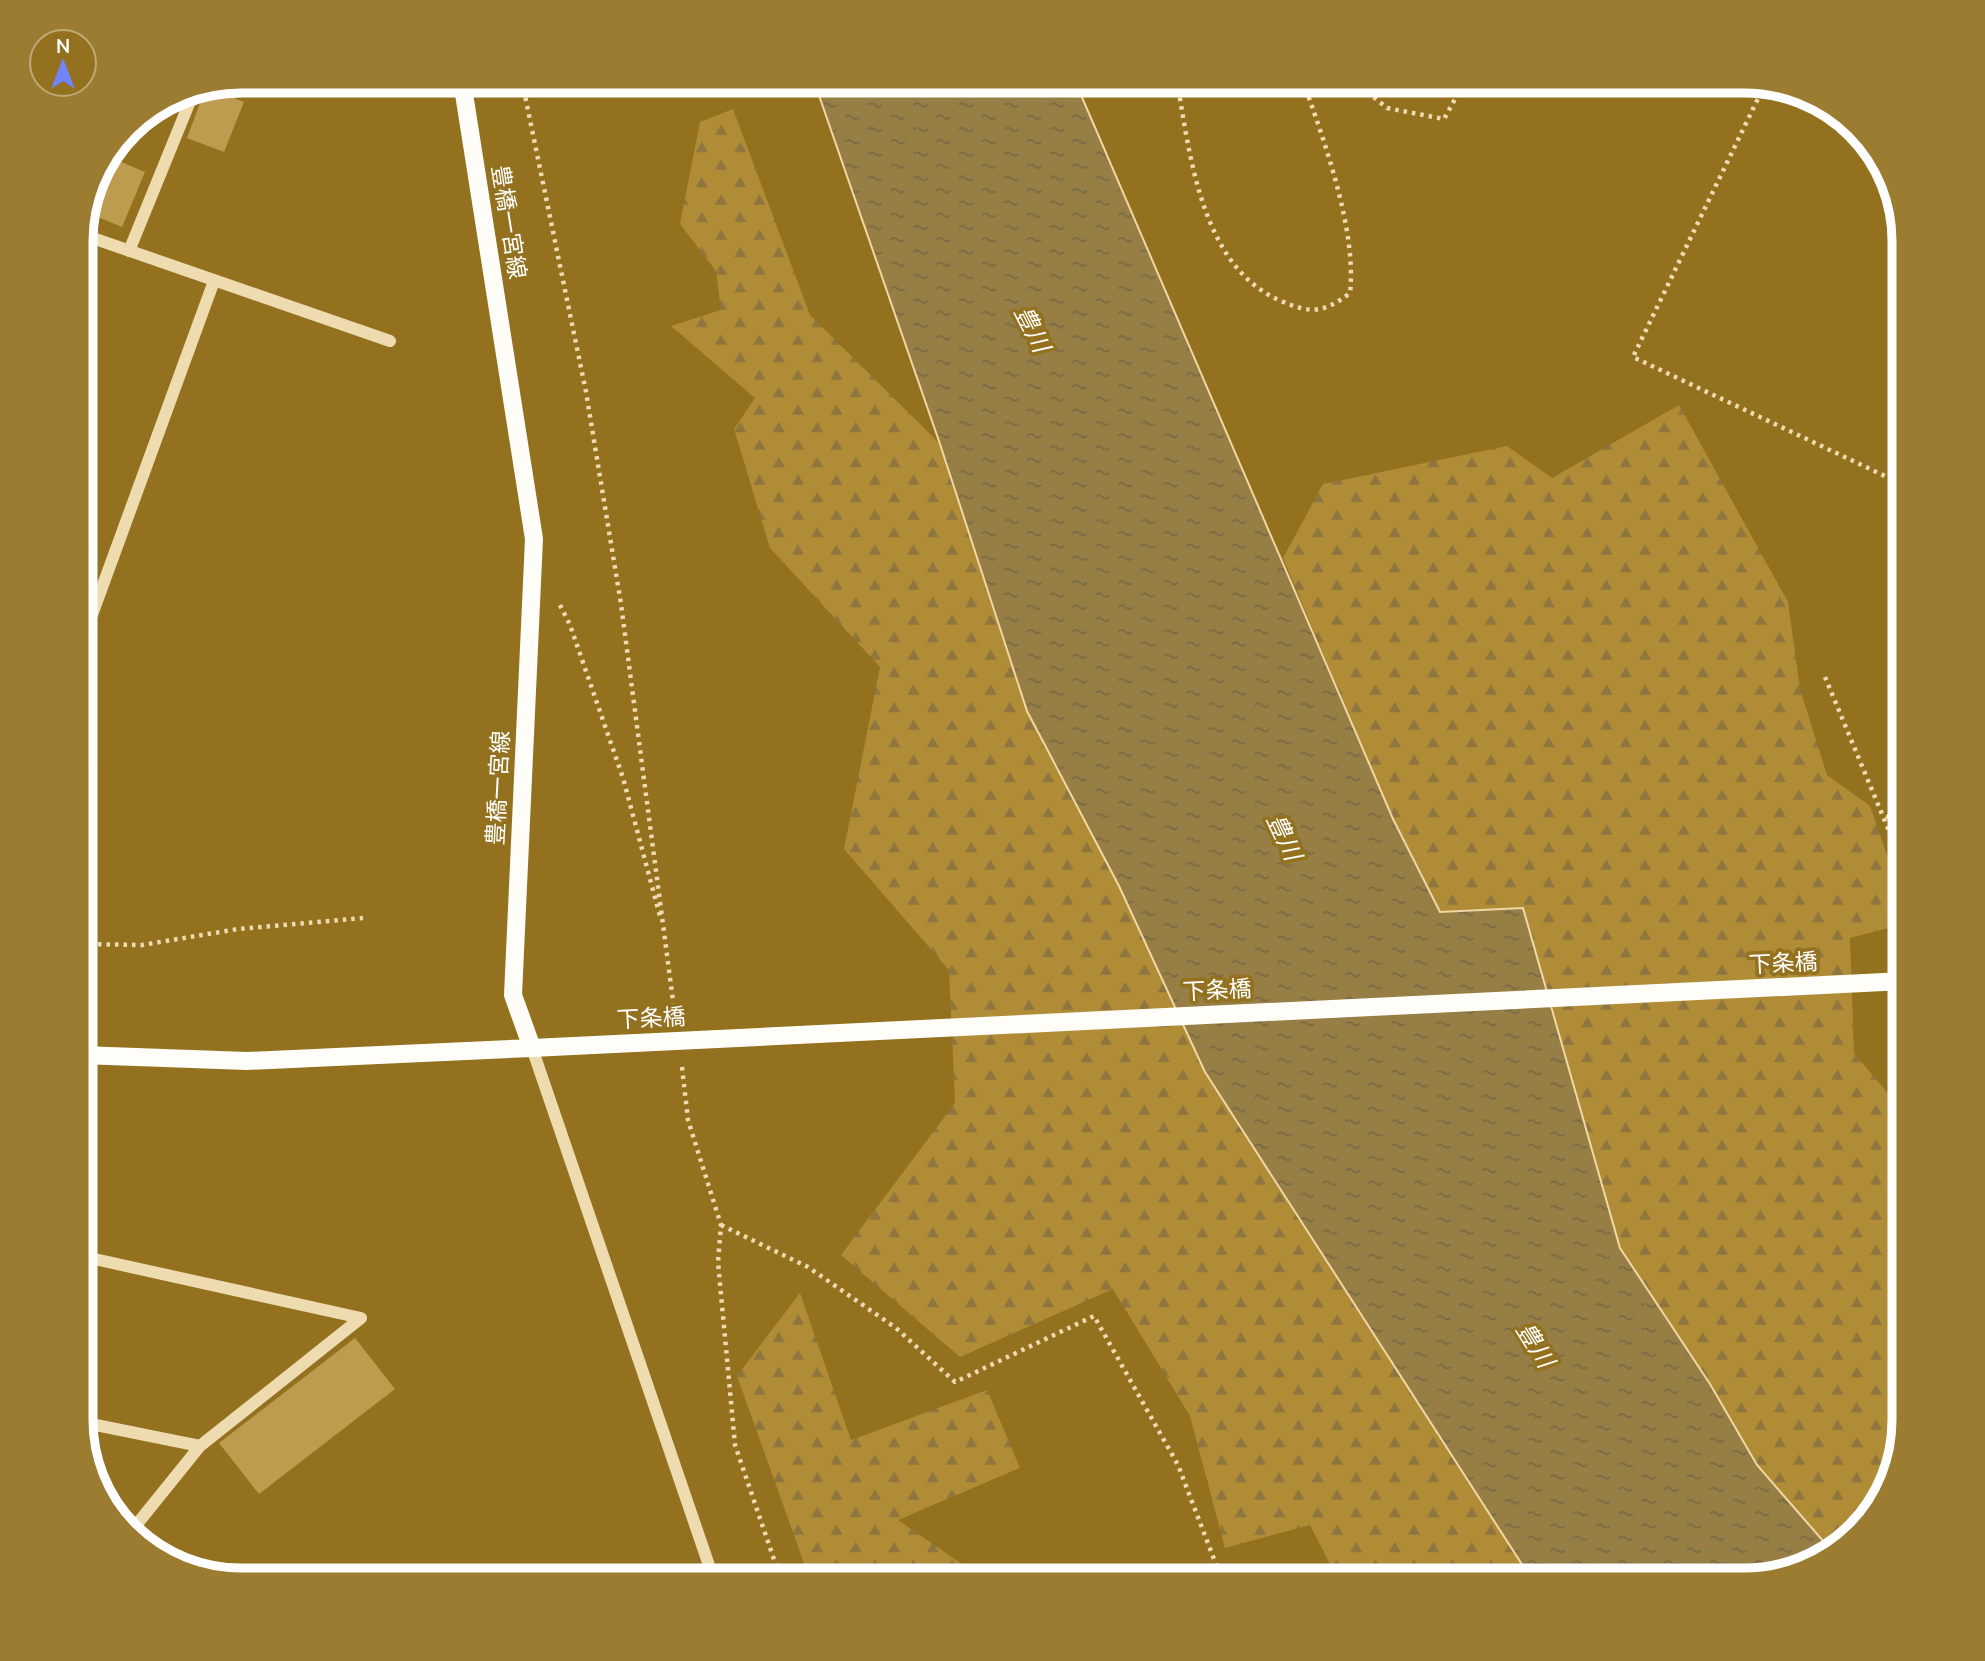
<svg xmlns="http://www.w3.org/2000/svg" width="1985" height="1661" viewBox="0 0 1985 1661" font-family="'Nunito Sans','Noto Sans JP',sans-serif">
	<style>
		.forest { fill: url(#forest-firs) }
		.water { fill: url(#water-ripples); stroke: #f0d7a3; stroke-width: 2 }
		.building { fill: #bd9c4f }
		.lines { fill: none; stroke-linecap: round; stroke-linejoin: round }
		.path { stroke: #eedbb0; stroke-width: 4.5; stroke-dasharray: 3.5 5; stroke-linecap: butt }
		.minor { stroke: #eedbb0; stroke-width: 12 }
		.major { stroke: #fffdf7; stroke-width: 18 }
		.major-bridge { stroke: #fffdf7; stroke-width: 18 }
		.labels { text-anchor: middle; stroke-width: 7; stroke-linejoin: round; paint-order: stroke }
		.street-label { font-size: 23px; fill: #fff; stroke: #93711e }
		.water-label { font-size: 24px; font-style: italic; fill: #fefefc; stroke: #93711e }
		.rim { fill: none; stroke: #fff; stroke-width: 9 }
	</style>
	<defs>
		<pattern id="forest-firs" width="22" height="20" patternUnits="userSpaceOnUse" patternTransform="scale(1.75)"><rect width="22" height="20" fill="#b18c36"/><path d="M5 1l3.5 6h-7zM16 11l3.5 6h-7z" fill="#8e763e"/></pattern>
		<pattern id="water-ripples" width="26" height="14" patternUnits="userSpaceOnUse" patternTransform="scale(1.75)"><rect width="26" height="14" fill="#967e44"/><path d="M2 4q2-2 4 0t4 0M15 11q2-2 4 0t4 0" fill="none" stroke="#786a47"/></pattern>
	</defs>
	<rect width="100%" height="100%" fill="#93711e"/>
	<g class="forest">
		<polygon points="733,109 810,315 940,444 1027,711 1119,886 1205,1072 1532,1580 1338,1580 1310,1525 1225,1548 1190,1416 1113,1289 960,1357 841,1255 955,1103 949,970 844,849 880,667 770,548 734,429 755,398 671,326 721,310 716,271 680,224 700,122"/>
		<polygon points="1679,405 1788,602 1800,689 1827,775 1870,806 1904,904 1904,924 1850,938 1854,1053 1904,1112 1904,1421 1892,1481 1865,1526 1831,1550 1757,1465 1710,1384 1620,1248 1523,908 1440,912 1393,819 1283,558 1323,484 1507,446 1552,478"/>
		<polygon points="800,1293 851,1440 987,1390 1020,1468 898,1520 985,1580 810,1580 737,1376"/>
	</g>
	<polygon class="water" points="814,81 1075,81 1393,819 1440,912 1523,908 1620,1248 1710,1384 1757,1465 1831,1550 1806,1568 1745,1580 1532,1580 1205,1072 1119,886 1027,711 940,444"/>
	<g class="building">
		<polygon points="240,80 253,81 247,96 219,85"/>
		<polygon points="206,87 244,102 224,152 187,138"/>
		<polygon points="155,108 147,123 138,118"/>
		<polygon points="107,156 145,172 122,227 86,212"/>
		<polygon points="355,1338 395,1389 259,1494 219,1443"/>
	</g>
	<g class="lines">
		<g class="path">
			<polyline points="522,81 586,392 621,604 675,1016"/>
			<path d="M1177,81c13,74 24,186 104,220 30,13 43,12 69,-8 7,-62 -26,-153 -47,-212"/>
			<polyline points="1354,81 1387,108 1444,119 1465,81"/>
			<polyline points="1765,84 1633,357 1904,485"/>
			<polyline points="560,605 570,625 623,778 661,920"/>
			<polyline points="1825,677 1904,867"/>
			<polyline points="1886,816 1904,824"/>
			<polyline points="81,944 142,945 238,929 363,918"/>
			<polyline points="682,1067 688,1120 721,1225 718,1262 735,1445 781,1580"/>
			<polyline points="721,1225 808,1267 896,1328 955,1382 1094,1316 1178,1465 1222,1580"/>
		</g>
		<g class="minor">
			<polyline points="81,234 390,341"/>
			<polyline points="129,251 195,89"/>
			<polyline points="81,645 214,281"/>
			<polyline points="532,1048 714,1580"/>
			<polyline points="81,1256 361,1318 200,1446 129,1534"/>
			<polyline points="81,1422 200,1446"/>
		</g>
		<polyline class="major" points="81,1055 247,1061 532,1048 513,995 534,539 462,81"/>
		<polyline class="major-bridge" points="532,1048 1904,981"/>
	</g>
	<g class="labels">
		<g class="street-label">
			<text transform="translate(509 222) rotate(81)" y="8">豊橋一宮線</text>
			<text transform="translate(498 788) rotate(-87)" y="8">豊橋一宮線</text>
			<text transform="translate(1783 963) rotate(-3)" y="8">下条橋</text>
			<text transform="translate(1217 990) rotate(-3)" y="8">下条橋</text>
			<text transform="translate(651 1018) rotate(-3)" y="8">下条橋</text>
		</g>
		<g class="water-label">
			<text transform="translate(1032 329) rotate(63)" y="8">豊川</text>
			<text transform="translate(1284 837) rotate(65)" y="8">豊川</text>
			<text transform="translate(1535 1345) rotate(58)" y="8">豊川</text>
		</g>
	</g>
	<path d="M0 0H1985V1661H0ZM241 93H1744A148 148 0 0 1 1892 241V1420A148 148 0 0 1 1744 1568H241A148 148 0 0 1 93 1420V241A148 148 0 0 1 241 93Z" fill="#9c7c30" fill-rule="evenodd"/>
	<path class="rim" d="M241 93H1744A148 148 0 0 1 1892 241V1420A148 148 0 0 1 1744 1568H241A148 148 0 0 1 93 1420V241A148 148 0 0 1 241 93Z"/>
	<g transform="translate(63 63)"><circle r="33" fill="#93711e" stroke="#beaa78" stroke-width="2"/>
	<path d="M0-5L12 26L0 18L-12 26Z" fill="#7084fc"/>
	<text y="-10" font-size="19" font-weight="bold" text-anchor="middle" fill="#ffffff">N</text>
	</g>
</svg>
